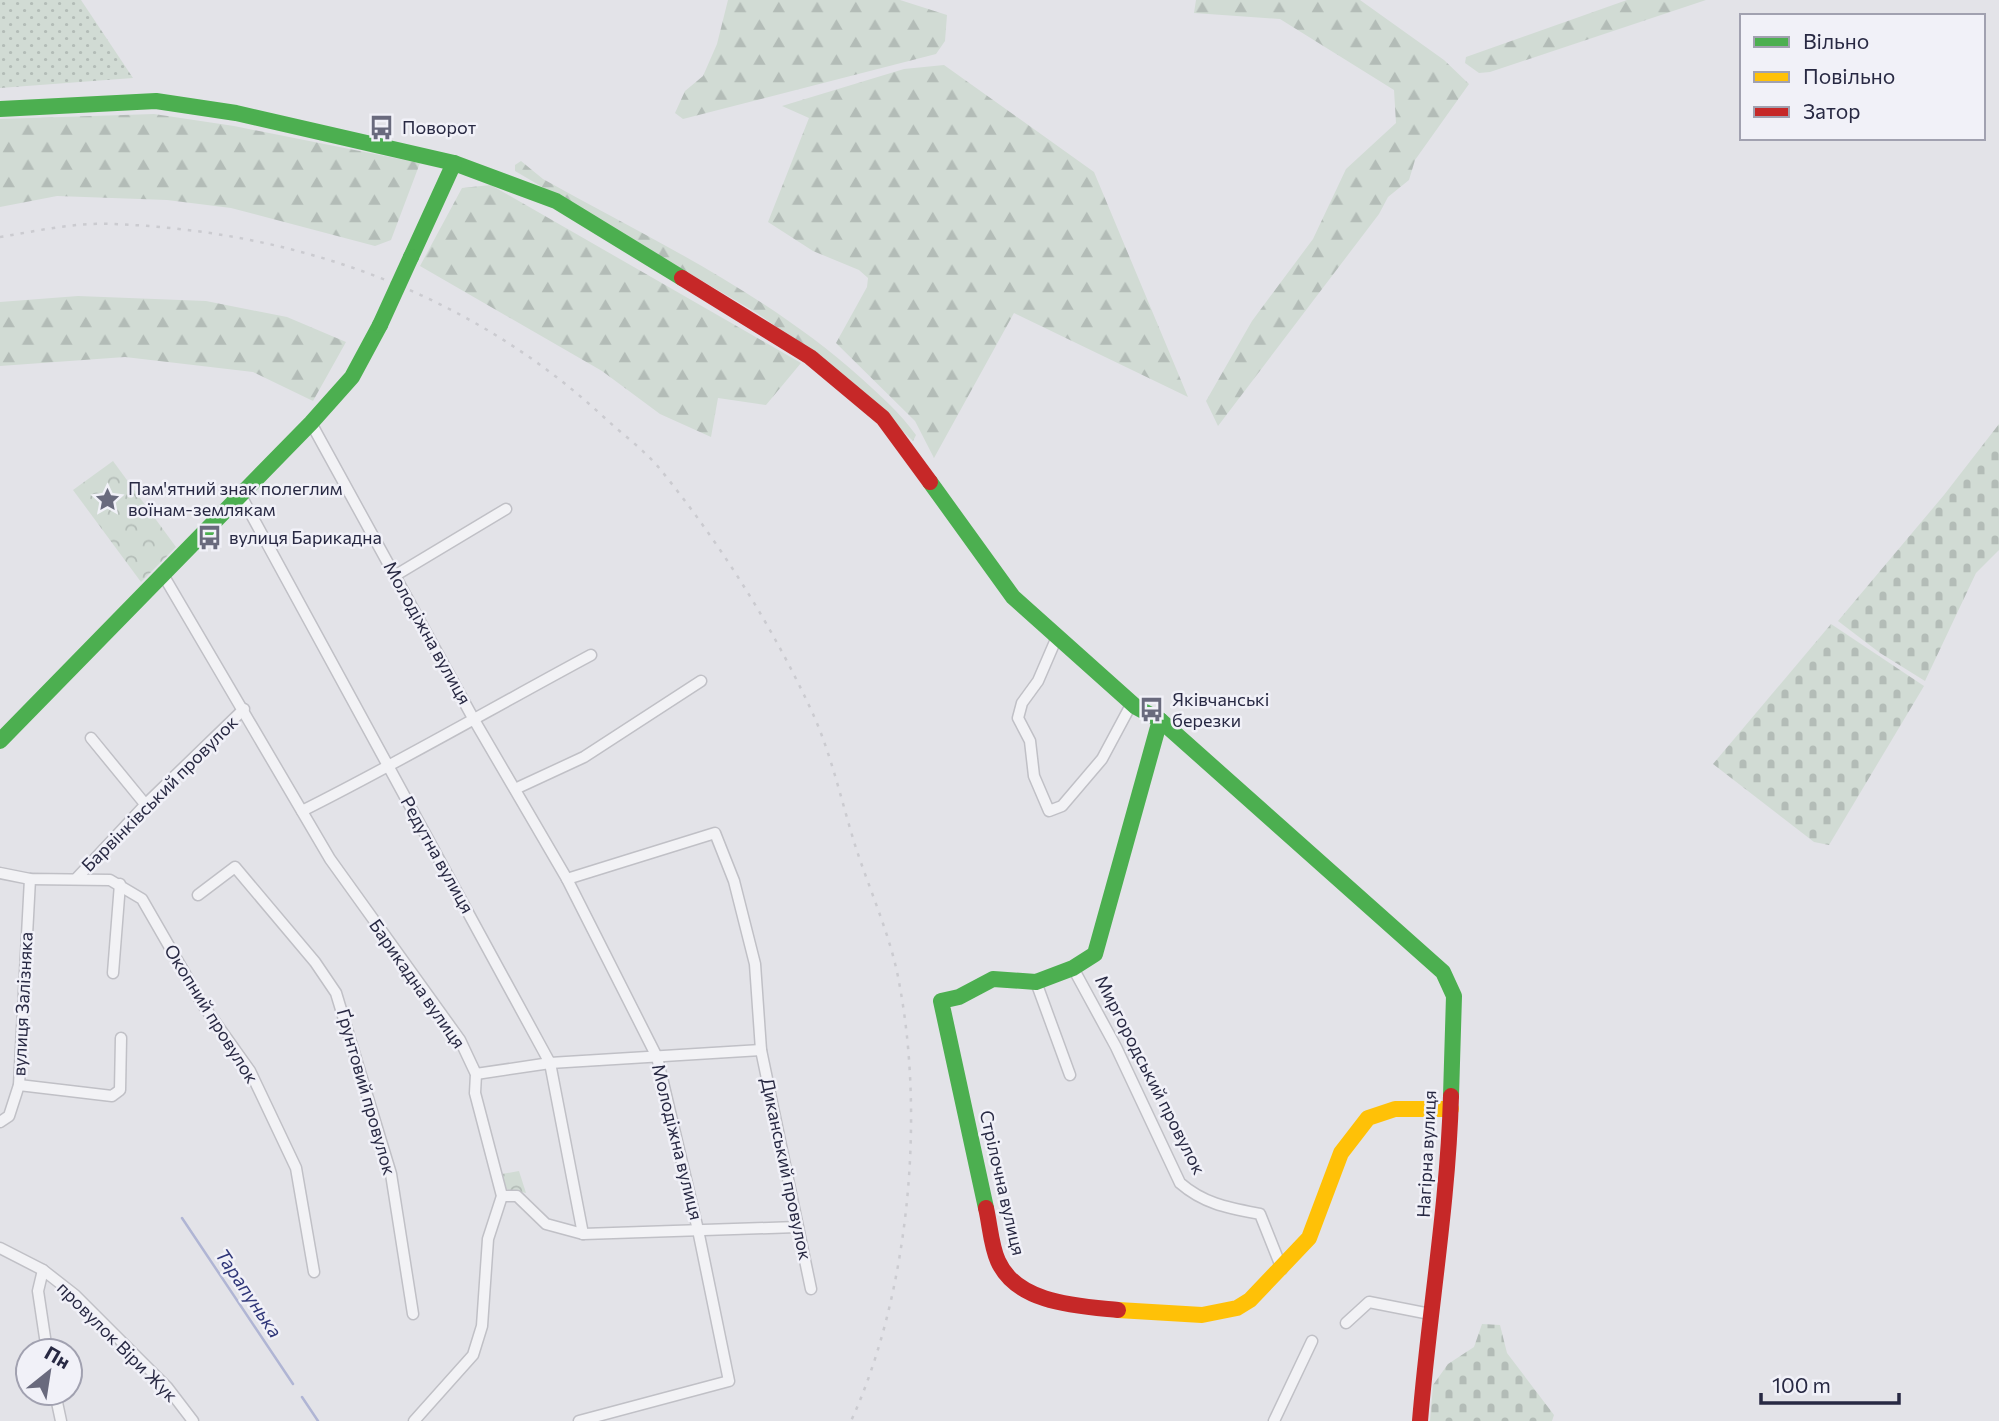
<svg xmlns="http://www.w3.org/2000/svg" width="1999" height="1421" viewBox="0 0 1999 1421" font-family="Commissioner,sans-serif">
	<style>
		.forest { fill: url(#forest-firs) }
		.cemetery { fill: url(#cemetery-stones) }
		.park { fill: url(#park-crowns) }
		.garden { fill: url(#garden-dots) }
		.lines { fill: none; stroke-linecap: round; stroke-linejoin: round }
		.stream { stroke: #b0b5d4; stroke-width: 2.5 }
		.street-casing { stroke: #c0c0c6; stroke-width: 13 }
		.street { stroke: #f2f2f5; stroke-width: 10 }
		.fast { stroke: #4caf50; stroke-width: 16 }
		.slow { stroke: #ffc107; stroke-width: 16 }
		.jam { stroke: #c62828; stroke-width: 16 }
		.rail { stroke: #cbcbd0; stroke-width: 2.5; stroke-dasharray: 3.5 7; stroke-linecap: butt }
		.fast-bridge { stroke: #4caf50; stroke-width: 16 }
		.labels { text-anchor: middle; stroke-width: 5; stroke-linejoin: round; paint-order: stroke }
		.poi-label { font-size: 18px; fill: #282943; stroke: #f1f1f8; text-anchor: start }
		.street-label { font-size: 18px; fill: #282943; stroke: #f1f1f8 }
		.water-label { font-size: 19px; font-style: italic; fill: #303779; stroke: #f1f1f8 }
	</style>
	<defs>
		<pattern id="forest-firs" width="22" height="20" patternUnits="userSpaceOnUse" patternTransform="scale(1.75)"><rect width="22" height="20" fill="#d1dbd4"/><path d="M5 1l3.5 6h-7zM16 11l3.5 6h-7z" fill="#b3bcb7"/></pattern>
		<pattern id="cemetery-stones" width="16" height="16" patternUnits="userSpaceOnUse" patternTransform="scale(1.75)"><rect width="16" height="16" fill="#d1dbd4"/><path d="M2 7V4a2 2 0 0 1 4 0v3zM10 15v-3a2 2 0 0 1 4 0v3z" fill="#b3bcb7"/></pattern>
		<pattern id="park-crowns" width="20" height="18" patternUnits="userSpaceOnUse" patternTransform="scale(1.75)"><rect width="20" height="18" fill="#d1dbd4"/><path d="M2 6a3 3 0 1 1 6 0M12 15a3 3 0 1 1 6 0" fill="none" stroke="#b3bcb7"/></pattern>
		<pattern id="garden-dots" width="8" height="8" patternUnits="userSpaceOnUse" patternTransform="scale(1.75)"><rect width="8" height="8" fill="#d1dbd4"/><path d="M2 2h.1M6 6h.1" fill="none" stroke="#b3bcb7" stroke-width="1.8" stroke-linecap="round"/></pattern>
	</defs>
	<rect width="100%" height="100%" fill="#e3e3e8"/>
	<g class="forest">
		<polygon points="728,0 900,0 947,15 945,41 936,54 683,119 675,113 685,91 703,76 717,44"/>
		<polygon points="1196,0 1360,0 1444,60 1469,84 1415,160 1409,180 1388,197 1379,214 1218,426 1206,401 1252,321 1313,239 1346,169 1396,123 1394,90 1280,19 1194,13"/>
		<polygon points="1627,0 1706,0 1490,72 1479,73 1465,63 1466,57"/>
		<polygon points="944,65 1094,172 1188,397 1014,313 934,458 915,421 836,343 867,287 868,278 859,270 813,251 768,222 809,118 782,106 904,69"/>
		<polygon points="154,114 234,126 420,163 391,240 375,246 231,208 167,200 57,196 0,207 0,119"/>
		<path d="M521,161l22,18c108,60 225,115 318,199 20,18 39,35 55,57l-3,6 -64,-62 -92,-66 -242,-142v-6z"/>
		<polygon points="491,185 801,363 766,405 718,398 711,437 660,414 602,371 420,266 462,188"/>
		<polygon points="78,296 206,301 287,317 346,342 313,401 253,372 125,357 0,366 0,302"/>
	</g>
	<g class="cemetery">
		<polygon points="1999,424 1999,550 1976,573 1925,681 1880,653 1838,621 1944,495"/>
		<polygon points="1831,624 1924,686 1829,845 1814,842 1713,764"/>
		<polygon points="1482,1324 1500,1325 1507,1353 1554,1415 1552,1421 1430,1421 1433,1385 1448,1364 1474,1347"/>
	</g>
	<g class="park">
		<polygon points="113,461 176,547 141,582 73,490"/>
		<polygon points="519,1171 526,1193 505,1189 502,1174"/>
	</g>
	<polygon class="garden" points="0,0 81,0 133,78 0,88"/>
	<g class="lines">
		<g class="stream">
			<polyline points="182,1218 293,1384"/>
			<polyline points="302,1397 318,1421"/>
		</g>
		<defs>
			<g id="street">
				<polyline points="311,423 473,718 567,879 657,1057 698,1230 729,1381 579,1421"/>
				<polyline points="240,494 550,1063 583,1234"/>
				<polyline points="162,573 330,859 460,1040 476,1074 475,1093 502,1196 488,1239 482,1326 473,1355 414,1421"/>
				<polyline points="396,575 506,509"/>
				<polyline points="1057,637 1038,681 1022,703 1018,718 1030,741 1034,776 1049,811 1062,806 1102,759 1132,703"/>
				<polyline points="91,738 145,804"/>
				<polyline points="515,789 584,757 701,681"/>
				<path d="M302,811c98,-49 192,-104 289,-156"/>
				<polyline points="0,873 30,879 110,880 142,899 203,1005 250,1071 296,1168 314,1272"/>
				<polyline points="76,879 148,802 244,709"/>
				<polyline points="567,879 715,833 734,881 755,964 761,1050 811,1289"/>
				<polyline points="198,895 235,867 315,962 336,993 391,1174 413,1314"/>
				<path d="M1073,968l43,79 64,136c24,21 49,25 80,31l22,55"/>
				<polyline points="113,973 120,884"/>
				<polyline points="1036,982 1070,1075"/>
				<polyline points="476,1074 550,1063 761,1050"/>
				<polyline points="19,1085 112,1096 120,1090 121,1038"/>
				<polyline points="0,1122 9,1116 19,1085 30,879"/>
				<polyline points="502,1196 517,1196 546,1224 583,1234 797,1227"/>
				<polyline points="0,1248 43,1270 75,1295 167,1387 193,1421"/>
				<polyline points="43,1270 38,1291 47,1351"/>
				<polyline points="1346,1323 1369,1302 1430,1314"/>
				<polyline points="55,1393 61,1421"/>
				<polyline points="1274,1421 1312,1341"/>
			</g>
		</defs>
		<use href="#street" class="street-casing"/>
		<use href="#street" class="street"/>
		<g class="fast">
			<polyline points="0,109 156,101 236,113 454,163 556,201 682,278"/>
			<polyline points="411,257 454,163"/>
			<polyline points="930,482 1013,597 1136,707 1160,720 1443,972 1454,996 1451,1096"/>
			<polyline points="0,741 311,423 352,377 380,325"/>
			<polyline points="986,1208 941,1001 959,997 993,979 1036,982 1073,968 1095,954 1160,720"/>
		</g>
		<polyline class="slow" points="1118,1310 1202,1315 1237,1308 1250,1300 1309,1238 1341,1153 1368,1118 1395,1109 1451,1109"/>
		<g class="jam">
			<polyline points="682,278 810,357 883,418 930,482"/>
			<path d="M986,1208c4,17 5,38 12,53 19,43 81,45 120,49"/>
			<path d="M1420,1421c9,-109 28,-216 31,-325"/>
		</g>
		<path class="rail" d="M0,237c37,-6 76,-15 113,-13 185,7 360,70 495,197 17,15 37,30 52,48 60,74 113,158 153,245 19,42 29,90 43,134 14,43 35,89 43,134 26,136 10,313 -48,439"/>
		<polyline class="fast-bridge" points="380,325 411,257"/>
	</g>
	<defs>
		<symbol id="bus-bare" viewBox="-9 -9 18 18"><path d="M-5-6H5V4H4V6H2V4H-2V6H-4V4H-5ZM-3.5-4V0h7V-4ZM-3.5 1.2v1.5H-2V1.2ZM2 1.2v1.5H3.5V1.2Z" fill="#696a7d" stroke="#f1f1f8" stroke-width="2.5" paint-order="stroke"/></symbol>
		<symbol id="sight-bare" viewBox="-9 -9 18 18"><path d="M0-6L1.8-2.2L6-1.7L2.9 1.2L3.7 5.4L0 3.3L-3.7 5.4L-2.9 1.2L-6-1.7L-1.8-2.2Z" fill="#696a7d" stroke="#f1f1f8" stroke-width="2.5" paint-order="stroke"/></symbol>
	</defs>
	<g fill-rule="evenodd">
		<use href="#bus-bare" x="364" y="110" width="35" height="35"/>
		<use href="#sight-bare" x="90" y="482" width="35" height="35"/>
		<use href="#bus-bare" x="192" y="520" width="35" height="35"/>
		<use href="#bus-bare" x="1134" y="692" width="35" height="35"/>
	</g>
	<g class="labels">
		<g class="poi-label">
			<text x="402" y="134">Поворот</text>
			<text x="128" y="495">Пам'ятний знак полеглим<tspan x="128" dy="21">воїнам-землякам</tspan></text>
			<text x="229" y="544">вулиця Барикадна</text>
			<text x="1172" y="706">Яківчанські<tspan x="1172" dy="21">березки</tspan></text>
		</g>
		<g class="street-label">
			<text transform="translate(427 633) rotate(61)" y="6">Молодіжна вулиця</text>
			<text transform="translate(160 794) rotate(-45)" y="6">Барвінківський провулок</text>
			<text transform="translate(437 855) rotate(61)" y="6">Редутна вулиця</text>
			<text transform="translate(417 984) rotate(55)" y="6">Барикадна вулиця</text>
			<text transform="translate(23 1004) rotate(-87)" y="6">вулиця Залізняка</text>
			<text transform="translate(211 1014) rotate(58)" y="6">Окопний провулок</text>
			<text transform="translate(1150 1075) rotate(63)" y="6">Миргородський провулок</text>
			<text transform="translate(366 1092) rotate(74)" y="6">Ґрунтовий провулок</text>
			<text transform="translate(677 1142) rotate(76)" y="6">Молодіжна вулиця</text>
			<text transform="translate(1427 1154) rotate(-87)" y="6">Нагірна вулиця</text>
			<text transform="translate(786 1169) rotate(78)" y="6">Диканський провулок</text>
			<text transform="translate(1002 1183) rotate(77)" y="6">Стрілочна вулиця</text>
			<text transform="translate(117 1342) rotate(45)" y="6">провулок Віри Жук</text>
		</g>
		<g class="water-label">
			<text transform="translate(249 1293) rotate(56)" y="7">Тарапунька</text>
		</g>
	</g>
	<rect x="1740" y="14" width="245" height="126" fill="#f1f1f8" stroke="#a1a1b0" stroke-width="2"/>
	<rect x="1754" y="37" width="35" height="10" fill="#4caf50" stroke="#a1a1b0" stroke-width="2"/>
	<text x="1803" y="49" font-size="21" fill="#282943">Вільно</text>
	<rect x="1754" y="72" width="35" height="10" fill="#ffc107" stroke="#a1a1b0" stroke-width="2"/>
	<text x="1803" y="84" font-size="21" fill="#282943">Повільно</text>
	<rect x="1754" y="107" width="35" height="10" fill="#c62828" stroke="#a1a1b0" stroke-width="2"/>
	<text x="1803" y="119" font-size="21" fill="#282943">Затор</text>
	<g transform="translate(49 1372) rotate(30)"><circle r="33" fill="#f1f1f8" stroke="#a1a1b0" stroke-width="2"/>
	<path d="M0-5L12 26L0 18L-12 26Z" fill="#696a7d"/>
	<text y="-10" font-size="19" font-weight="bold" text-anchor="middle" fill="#282943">Пн</text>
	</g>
	<path d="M1761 1393v10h138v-10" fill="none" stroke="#282943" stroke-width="3.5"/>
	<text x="1772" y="1393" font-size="21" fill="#282943" stroke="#f1f1f8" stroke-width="5" paint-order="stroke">100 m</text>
</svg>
